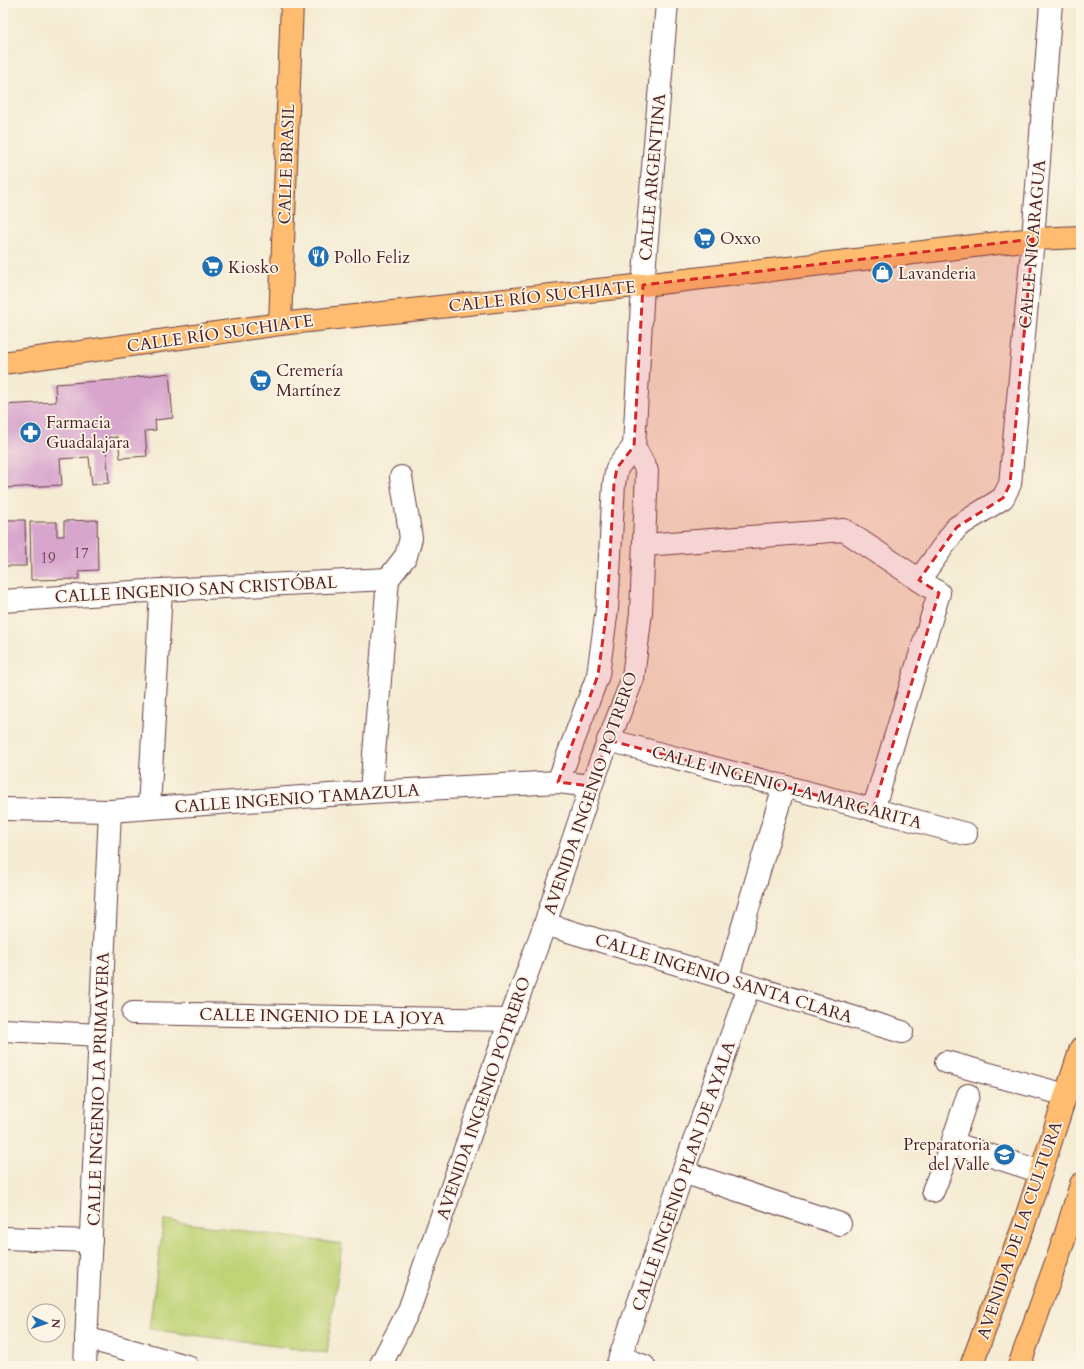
<svg xmlns="http://www.w3.org/2000/svg" width="1084" height="1369" viewBox="0 0 1084 1369" font-family="Cardo,serif">
	<style>
		.green { fill: #bfd376; stroke: #847950 }
		.building { fill: #d8a6cd }
		.lines { fill: none; stroke-linecap: round; stroke-linejoin: round }
		.minor-casing { stroke: #643e44; stroke-width: 24 }
		.major-casing { stroke: #643e44; stroke-width: 24 }
		.minor { stroke: #fff; stroke-width: 22 }
		.major { stroke: #febc70; stroke-width: 22 }
		.marked { fill: #d62828; fill-opacity: 0.2; stroke: #d62828; stroke-width: 3; stroke-dasharray: 8 5; stroke-linejoin: round }
		.labels { text-anchor: middle; stroke-width: 3.5; stroke-linejoin: round; paint-order: stroke }
		.number-label { font-size: 15px; fill: #6e4154 }
		.street-label { font-size: 17px; fill: #4a1f2b; stroke: #fcf5e5 }
		.poi-label { font-size: 17px; fill: #4a1f2b; stroke: #fcf5e5; text-anchor: start }
	</style>
	<rect width="100%" height="100%" fill="#fcf5e5"/>
	<filter id="ink" filterUnits="userSpaceOnUse"><feTurbulence type="fractalNoise" baseFrequency=".025" numOctaves="2"/><feDisplacementMap in="SourceGraphic" scale="8" xChannelSelector="R" yChannelSelector="G"/><feConvolveMatrix kernelMatrix="1 2 1 2 8 2 1 2 1" color-interpolation-filters="sRGB"/></filter>
	<filter id="wash" filterUnits="userSpaceOnUse"><feTurbulence type="fractalNoise" baseFrequency=".012" numOctaves="4" result="noise"/><feDisplacementMap in="SourceGraphic" scale="16" xChannelSelector="R" yChannelSelector="G"/><feGaussianBlur stdDeviation="0.9" result="paint"/><feColorMatrix in="noise" values="0 0 0 0 0 0 0 0 0 0 0 0 0 0 0 0 0 1.4 0 .05"/><feComposite in="paint" operator="in"/></filter>
	<g filter="url(#wash)">
		<rect width="100%" height="100%" fill="#f4ebd2"/>
		<polygon class="green" points="164,1220 342,1244 327,1353 149,1329"/>
		<g id="blocks">
			<g class="building">
				<polygon points="169,373 173,418 155,420 156,430 145,431 147,456 120,458 118,437 105,438 109,483 92,485 89,457 60,459 62,485 3,488 3,405 56,402 55,384 114,380"/>
				<polygon points="3,520 25,520 26,566 3,566"/>
				<polygon points="97,520 98,570 79,571 79,579 31,580 30,522 57,522 57,536 64,536 64,521"/>
			</g>
		</g>
	</g>
	<g filter="url(#ink)">
		<use href="#blocks" fill-opacity="0" stroke="#643e44" stroke-width="1"/>
		<g class="lines">
			<defs>
				<g id="minor">
					<polyline points="644,545 844,530 939,593 873,810"/>
					<polyline points="388,579 406,556 411,538 401,477"/>
					<polyline points="919,580 957,527 1003,498 1010,484 1033,239 1051,3"/>
					<polyline points="3,601 161,590 388,579"/>
					<polyline points="608,740 966,834"/>
					<polyline points="558,782 598,675 607,609 614,484 617,468 634,446"/>
					<polyline points="371,792 388,579"/>
					<polyline points="149,808 161,590"/>
					<polyline points="3,809 110,811 371,792 558,782 591,786"/>
					<polyline points="545,924 902,1032"/>
					<polyline points="727,980 784,786"/>
					<polyline points="133,1013 510,1020"/>
					<polyline points="3,1030 100,1035"/>
					<polyline points="946,1062 1066,1095"/>
					<polyline points="968,1095 952,1143 1041,1172"/>
					<polyline points="683,1172 840,1224"/>
					<polyline points="933,1191 952,1143"/>
					<polyline points="3,1238 91,1241"/>
					<polyline points="86,1338 187,1366"/>
					<polyline points="620,1357 644,1366"/>
					<polyline points="85,1366 110,811"/>
					<polyline points="380,1366 409,1310 510,1020 545,924 591,786 633,678 641,612 647,471 634,446 643,285 667,3"/>
					<polyline points="617,1366 683,1172 749,986"/>
				</g>
				<g id="major">
					<polyline points="280,324 292,3"/>
					<polyline points="3,363 280,324 626,287 1033,239 1081,237"/>
					<polyline points="971,1366 1024,1224 1081,1048"/>
					<polyline points="1019,1366 1064,1240 1081,1184"/>
				</g>
			</defs>
			<use href="#minor" class="minor-casing"/>
			<use href="#major" class="major-casing"/>
			<use href="#minor" class="minor"/>
			<use href="#major" class="major"/>
		</g>
	</g>
	<path class="marked" d="M1033,239l-23,245 -7,14 -46,29 -38,53 20,13 -66,217 -265,-70 -17,46 -33,-4 40,-107 9,-66 7,-125 3,-16 17,-22 9,-161z"/>
	<defs>
		<symbol id="supermarket-disc" viewBox="-11 -11 22 22"><circle r="9.5" fill="#1f6fb2" stroke="#fcf5e5"/><path d="M-6-5.5h2.5l.6 2H6L4.5 2H-2.5L-4.4-4H-6ZM-1.5 3.2a1.3 1.3 0 1 0 .1 0ZM3 3.2a1.3 1.3 0 1 0 .1 0Z" fill="#fff"/></symbol>
		<symbol id="restaurant-disc" viewBox="-11 -11 22 22"><circle r="9.5" fill="#1f6fb2" stroke="#fcf5e5"/><path d="M-5-6h1v4h1v-4h1v4h1v-4h1v5L-1.5 .5V6h-2V.5L-5-1ZM5-6V6H3V1.5H1.5Q1.5-4 5-6Z" fill="#fff"/></symbol>
		<symbol id="shop-disc" viewBox="-11 -11 22 22"><circle r="9.5" fill="#1f6fb2" stroke="#fcf5e5"/><path d="M-5-2.5h2.3a2.7 3.5 0 0 1 5.4 0H5L5.5 6h-11ZM-1.5-2.5h3a1.5 2.3 0 0 0-3 0Z" fill="#fff"/></symbol>
		<symbol id="pharmacy-disc" viewBox="-11 -11 22 22"><circle r="9.5" fill="#1f6fb2" stroke="#fcf5e5"/><path d="M-2-6h4v4h4v4h-4v4h-4v-4h-4v-4h4Z" fill="#fff"/></symbol>
		<symbol id="university-disc" viewBox="-11 -11 22 22"><circle r="9.5" fill="#1f6fb2" stroke="#fcf5e5"/><path d="M0-5L7-2L0 1L-7-2ZM-4 1L0 2.5L4 1V4Q0 6-4 4Z" fill="#fff"/></symbol>
	</defs>
	<g fill-rule="evenodd">
		<use href="#supermarket-disc" x="692" y="226" width="25" height="25"/>
		<use href="#restaurant-disc" x="306" y="244" width="25" height="25"/>
		<use href="#supermarket-disc" x="200" y="254" width="25" height="25"/>
		<use href="#shop-disc" x="870" y="260" width="25" height="25"/>
		<use href="#supermarket-disc" x="248" y="368" width="25" height="25"/>
		<use href="#pharmacy-disc" x="18" y="420" width="25" height="25"/>
		<use href="#university-disc" x="992" y="1142" width="25" height="25"/>
	</g>
	<g class="labels">
		<g class="number-label">
			<text x="81" y="558">17</text>
			<text x="48" y="563">19</text>
		</g>
		<g class="street-label">
			<text transform="translate(286 164) rotate(-88)" y="6">CALLE BRASIL</text>
			<text transform="translate(652 177) rotate(-85)" y="6">CALLE ARGENTINA</text>
			<text transform="translate(1032 244) rotate(-85)" y="6">CALLE NICARAGUA</text>
			<text transform="translate(542 296) rotate(-6)" y="6">CALLE RÍO SUCHIATE</text>
			<text transform="translate(220 333) rotate(-8)" y="6">CALLE RÍO SUCHIATE</text>
			<text transform="translate(196 589) rotate(-3)" y="6">CALLE INGENIO SAN CRISTÓBAL</text>
			<text transform="translate(787 787) rotate(15)" y="6">CALLE INGENIO LA MARGARITA</text>
			<text transform="translate(590 793) rotate(-71)" y="6">AVENIDA INGENIO POTRERO</text>
			<text transform="translate(297 798) rotate(-4)" y="6">CALLE INGENIO TAMAZULA</text>
			<text transform="translate(724 978) rotate(17)" y="6">CALLE INGENIO SANTA CLARA</text>
			<text transform="translate(322 1016) rotate(1)" y="6">CALLE INGENIO DE LA JOYA</text>
			<text transform="translate(98 1089) rotate(-88)" y="6">CALLE INGENIO LA PRIMAVERA</text>
			<text transform="translate(483 1098) rotate(-71)" y="6">AVENIDA INGENIO POTRERO</text>
			<text transform="translate(683 1176) rotate(-71)" y="6">CALLE INGENIO PLAN DE AYALA</text>
			<text transform="translate(1019 1230) rotate(-71)" y="6">AVENIDA DE LA CULTURA</text>
		</g>
		<g class="poi-label">
			<text x="720" y="244">Oxxo</text>
			<text x="334" y="263">Pollo Feliz</text>
			<text x="228" y="273">Kiosko</text>
			<text x="898" y="279">Lavanderia</text>
			<text x="276" y="376">Cremería<tspan x="276" dy="20">Martínez</tspan></text>
			<text x="46" y="428">Farmacia<tspan x="46" dy="20">Guadalajara</tspan></text>
			<text x="990" y="1150" text-anchor="end">Preparatoria<tspan x="990" dy="20">del Valle</tspan></text>
		</g>
	</g>
	<rect width="1084" height="1369" fill="none" stroke="#fcf5e5" stroke-width="16"/>
	<g transform="translate(46 1323) rotate(93)"><circle r="19" fill="#fcf5e5" stroke="#b59f9b"/>
	<path d="M0-3L7 15L0 10L-7 15Z" fill="#1f6fb2"/>
	<text y="-6" font-size="11" font-weight="bold" text-anchor="middle" fill="#4a1f2b">N</text>
	</g>
</svg>
